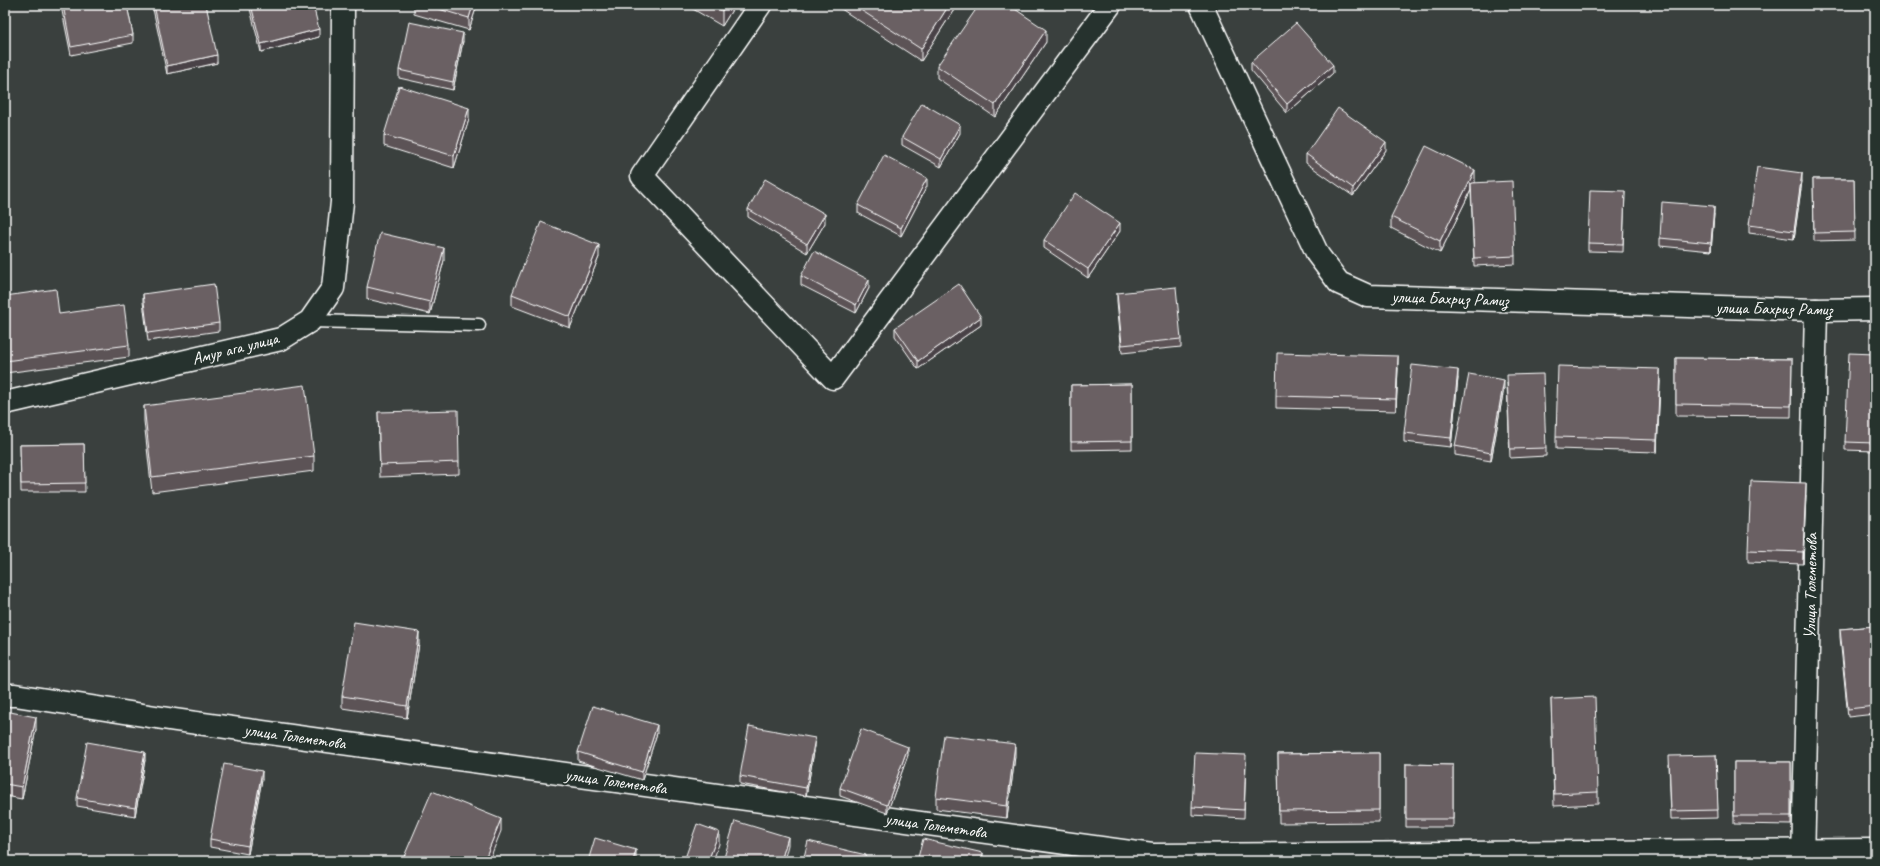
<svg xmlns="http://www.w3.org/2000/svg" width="1880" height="866" viewBox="0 0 1880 866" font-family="Caveat,sans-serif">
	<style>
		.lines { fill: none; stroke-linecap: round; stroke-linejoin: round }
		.lane-casing { stroke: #fff; stroke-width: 15 }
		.street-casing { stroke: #fff; stroke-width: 25 }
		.lane { stroke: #26332d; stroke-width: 12 }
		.street { stroke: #26332d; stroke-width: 22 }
		.wall { fill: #5b5356; stroke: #fff }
		.shaded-wall { fill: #4a4346; stroke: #fff }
		.building { fill: #6a6064; stroke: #fff }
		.labels { text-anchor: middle; stroke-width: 3.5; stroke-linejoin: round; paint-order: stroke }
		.street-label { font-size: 17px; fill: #fff; stroke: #26332d }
	</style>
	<rect width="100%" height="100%" fill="#3a403e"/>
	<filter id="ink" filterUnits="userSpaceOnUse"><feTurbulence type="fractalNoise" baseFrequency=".025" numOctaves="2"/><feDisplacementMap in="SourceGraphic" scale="8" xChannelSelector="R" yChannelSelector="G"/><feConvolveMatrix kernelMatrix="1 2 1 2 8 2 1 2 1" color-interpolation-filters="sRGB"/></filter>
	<g filter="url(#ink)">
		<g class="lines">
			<defs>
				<polyline id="lane" points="310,321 479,325"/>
				<g id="street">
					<polyline points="760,5 642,176 833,378 1110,5"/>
					<polyline points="1201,5 1318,255 1339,283 1368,296 1816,310 1875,309"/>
					<polyline points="5,403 281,339 310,321 333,288 342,202 343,5"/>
					<polyline points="5,695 15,695 175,720 1152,855 1875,850"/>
					<polyline points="1803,861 1816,310"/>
				</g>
			</defs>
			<use href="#lane" class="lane-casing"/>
			<use href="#street" class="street-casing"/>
			<use href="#lane" class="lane"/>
			<use href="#street" class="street"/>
		</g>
		<g class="wall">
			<polygon points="62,5 127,5 133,35 133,43 71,55 62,11"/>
			<polygon points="153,5 206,5 217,63 167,74 153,9"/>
			<polygon points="249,5 313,5 319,37 261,52"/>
			<polygon points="414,5 477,5 469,30 414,14"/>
			<polygon points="686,5 735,5 722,26"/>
			<polygon points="835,5 957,5 921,61"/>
			<polygon points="463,41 453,90 399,78 399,70"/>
			<polygon points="1046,42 995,117 937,78 937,66"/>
			<polygon points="1251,62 1333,73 1287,113 1251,70"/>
			<polygon points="469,119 454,168 384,146 384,135"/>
			<polygon points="960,133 941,167 902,145 902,137"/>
			<polygon points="1386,150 1353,196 1306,163 1306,154"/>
			<polygon points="1813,179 1854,179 1855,240 1814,241"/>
			<polygon points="1802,181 1794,239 1749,233 1749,225"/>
			<polygon points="1475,182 1474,183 1515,256 1515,264 1474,266 1471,190 1440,253 1391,228 1391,217"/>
			<polygon points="927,186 901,236 858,213 858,205"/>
			<polygon points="1625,191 1623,252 1588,251 1588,243"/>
			<polygon points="748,209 825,223 807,253 748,217"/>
			<polygon points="1714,214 1711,251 1660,246 1660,238"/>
			<polygon points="1120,231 1088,278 1044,248 1044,240"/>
			<polygon points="599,257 570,328 512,306 512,294"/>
			<polygon points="444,260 430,314 367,299 367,287"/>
			<polygon points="801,276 869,288 856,313 801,285"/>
			<polygon points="1117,293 1181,339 1181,347 1122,353 1117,301"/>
			<polygon points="143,294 219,323 219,331 148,341 143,302"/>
			<polygon points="5,296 59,314 129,345 129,357 5,373"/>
			<polygon points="981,325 918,369 895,336 895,328"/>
			<polygon points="1875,354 1875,451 1845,450 1845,442"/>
			<polygon points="1676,358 1792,359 1791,417 1676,416"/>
			<polygon points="1398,368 1396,411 1276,408 1276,396"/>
			<polygon points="1458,378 1451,447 1404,442 1404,433"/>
			<polygon points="1660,381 1657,452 1556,449 1556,437"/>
			<polygon points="1507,383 1546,448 1546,456 1510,458"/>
			<polygon points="1132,384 1132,449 1071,450 1071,385"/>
			<polygon points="1504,388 1491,461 1455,455 1455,446"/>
			<polygon points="144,406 314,456 314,471 152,492 144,421"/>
			<polygon points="378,412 459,462 459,474 380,477"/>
			<polygon points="84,444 85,492 21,492 20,445"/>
			<polygon points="1806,495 1803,564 1748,562 1748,550"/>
			<polygon points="1875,626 1875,714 1848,717 1840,637 1840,629"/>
			<polygon points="419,644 407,718 342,708 342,696"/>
			<polygon points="1551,699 1598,792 1598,804 1554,806"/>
			<polygon points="5,711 36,729 22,799 5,796"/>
			<polygon points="657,733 642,780 578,761 578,752"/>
			<polygon points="815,746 806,796 740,784 740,776"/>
			<polygon points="1379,753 1379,822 1279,823 1278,754"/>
			<polygon points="908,755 887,813 840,796 840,788"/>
			<polygon points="1716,755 1718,818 1671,819 1669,764"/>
			<polygon points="1015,756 1007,818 936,809 936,797"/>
			<polygon points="145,760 135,816 77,806 77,798"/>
			<polygon points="1734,762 1791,762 1791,825 1734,824"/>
			<polygon points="1246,764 1244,818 1192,815 1192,807"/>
			<polygon points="1406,764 1453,765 1453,827 1406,827"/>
			<polygon points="262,779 248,854 210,847 210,839"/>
		</g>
		<g class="shaded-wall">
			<polygon points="473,5 477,5 469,30 469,18"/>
			<polygon points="726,5 735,5 722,26 722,11"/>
			<polygon points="949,5 957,5 921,61 921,49"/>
			<polygon points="319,29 319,37 261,52 261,44"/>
			<polygon points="1046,30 1046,42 995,117 995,105"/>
			<polygon points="463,33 463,41 453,90 453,82"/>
			<polygon points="217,55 217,63 167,74 167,66"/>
			<polygon points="1333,65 1333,73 1287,113 1287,104"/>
			<polygon points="469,108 469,119 454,168 454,156"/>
			<polygon points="960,125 960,133 941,167 941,159"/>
			<polygon points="1386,142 1386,150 1353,196 1353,188"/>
			<polygon points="1475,170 1475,182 1471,190 1471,183 1471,190 1440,253 1440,241"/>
			<polygon points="1802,173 1802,181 1794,239 1794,231"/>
			<polygon points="927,178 927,186 901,236 901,228"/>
			<polygon points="1714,206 1714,214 1711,251 1711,243"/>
			<polygon points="825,214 825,223 807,253 807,244"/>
			<polygon points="1120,223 1120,231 1088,278 1088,269"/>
			<polygon points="599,245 599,257 570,328 570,317"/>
			<polygon points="444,248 444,260 430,314 430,302"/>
			<polygon points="869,280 869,288 856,313 856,305"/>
			<polygon points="981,317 981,325 918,369 918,361"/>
			<polygon points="1398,356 1398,368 1396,411 1396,399"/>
			<polygon points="1660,369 1660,381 1657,452 1657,440"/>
			<polygon points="1458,370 1458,378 1451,447 1451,438"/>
			<polygon points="1504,380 1504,388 1491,461 1491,453"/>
			<polygon points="1806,483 1806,495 1803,564 1803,552"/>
			<polygon points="419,632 419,644 407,718 407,706"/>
			<polygon points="36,717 36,729 22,799 22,787"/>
			<polygon points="657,725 657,733 642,780 642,772"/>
			<polygon points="815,738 815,746 806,796 806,788"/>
			<polygon points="1015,744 1015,756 1007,818 1007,806"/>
			<polygon points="908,747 908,755 887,813 887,805"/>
			<polygon points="145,752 145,760 135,816 135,808"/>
			<polygon points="262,771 262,779 248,854 248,846"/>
			<polygon points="501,819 501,831 489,861 484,861"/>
			<polygon points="719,832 719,844 713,861 708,861"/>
			<polygon points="788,837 788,845 784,861 781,861"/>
			<polygon points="636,850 636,858 635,861 633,861"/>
			<polygon points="983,853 983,861 981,861"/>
		</g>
		<g class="building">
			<polygon points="63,5 127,5 133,35 71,47"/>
			<polygon points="154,5 206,5 217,55 167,66"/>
			<polygon points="251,5 313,5 319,29 261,44"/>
			<polygon points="425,5 473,5 469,18"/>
			<polygon points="712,5 726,5 722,11"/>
			<polygon points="853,5 949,5 921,49"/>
			<polygon points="979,5 1009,5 1046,30 995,105 937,66"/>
			<polygon points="409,22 463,33 453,82 399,70"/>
			<polygon points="1296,23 1333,65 1287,104 1251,62"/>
			<polygon points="399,86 469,108 454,156 384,135"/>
			<polygon points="922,103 960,125 941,159 902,137"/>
			<polygon points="1338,108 1386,142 1353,188 1306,154"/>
			<polygon points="1426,146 1475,170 1440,241 1391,217"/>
			<polygon points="884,155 927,178 901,228 858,205"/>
			<polygon points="1757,167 1802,173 1794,231 1749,225"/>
			<polygon points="765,179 825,214 807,244 748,209"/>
			<polygon points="1813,179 1854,179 1855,232 1814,233"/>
			<polygon points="1512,181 1515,256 1474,258 1471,183"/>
			<polygon points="1590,190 1625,191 1623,244 1588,243"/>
			<polygon points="1075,193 1120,223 1088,269 1044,240"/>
			<polygon points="1662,202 1714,206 1711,243 1660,238"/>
			<polygon points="541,222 599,245 570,317 512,294"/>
			<polygon points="380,233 444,248 430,302 367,287"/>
			<polygon points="814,251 869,280 856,305 801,276"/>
			<polygon points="214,284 219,323 148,333 143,294"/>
			<polygon points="959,284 981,317 918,361 895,328"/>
			<polygon points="1176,287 1181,339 1122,345 1117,293"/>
			<polygon points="56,289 59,314 124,305 129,345 5,361 5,296"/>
			<polygon points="1277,353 1398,356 1396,399 1276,396"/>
			<polygon points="1849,353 1875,354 1875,443 1845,442"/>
			<polygon points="1676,358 1792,359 1791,406 1676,404"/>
			<polygon points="1412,365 1458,370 1451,438 1404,433"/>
			<polygon points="1558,366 1660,369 1657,440 1556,437"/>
			<polygon points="1469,374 1504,380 1491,453 1455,446"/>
			<polygon points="1543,374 1546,448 1510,449 1507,375"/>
			<polygon points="1132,384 1132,441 1071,442 1071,385"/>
			<polygon points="305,385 314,456 152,477 144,406"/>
			<polygon points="458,410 459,462 380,465 378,412"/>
			<polygon points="84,444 85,483 21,484 20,445"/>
			<polygon points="1751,481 1806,483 1803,552 1748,550"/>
			<polygon points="354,622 419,632 407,706 342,696"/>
			<polygon points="1875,626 1875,706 1848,709 1840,629"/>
			<polygon points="1595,697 1598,792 1554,794 1551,699"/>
			<polygon points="593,706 657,725 642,772 578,752"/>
			<polygon points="5,711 36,717 22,787 5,784"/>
			<polygon points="749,726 815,738 806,788 740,776"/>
			<polygon points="861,729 908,747 887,805 840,788"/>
			<polygon points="944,735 1015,744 1007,806 936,797"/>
			<polygon points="87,742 145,752 135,808 77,798"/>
			<polygon points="1195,753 1246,755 1244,810 1192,807"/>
			<polygon points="1379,753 1379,810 1279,811 1278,754"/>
			<polygon points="1716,755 1718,810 1671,811 1669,756"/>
			<rect x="1734" y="762" width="57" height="54"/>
			<polygon points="224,764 262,771 248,846 210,839"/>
			<polygon points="1406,764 1453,765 1453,819 1406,819"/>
			<polygon points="432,791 501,819 484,861 409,861 403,859"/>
			<polygon points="735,821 788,837 781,861 723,861"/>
			<polygon points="697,824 719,832 708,861 684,861"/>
			<polygon points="595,838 636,850 633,861 588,861"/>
			<polygon points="923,839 983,853 981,861 917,861"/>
			<polygon points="808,841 866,855 864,861 803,861"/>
		</g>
	</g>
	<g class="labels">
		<g class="street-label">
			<text transform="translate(1450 298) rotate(2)" y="6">улица Бахриз Рамиз</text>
			<text transform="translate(1774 308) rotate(1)" y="6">улица Бахриз Рамиз</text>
			<text transform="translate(235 348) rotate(-14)" y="6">Амур ага улица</text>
			<text transform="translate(1810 586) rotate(-89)" y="6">Улица Толеметова</text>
			<text transform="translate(295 736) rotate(8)" y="6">улица Толеметова</text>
			<text transform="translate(616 781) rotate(8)" y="6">улица Толеметова</text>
			<text transform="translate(936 825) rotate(8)" y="6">улица Толеметова</text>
		</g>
	</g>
	<rect width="1880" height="866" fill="none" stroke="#26332d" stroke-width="20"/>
	<rect x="10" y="10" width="1860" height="846" fill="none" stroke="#fff" stroke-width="1.5" filter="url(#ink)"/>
</svg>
